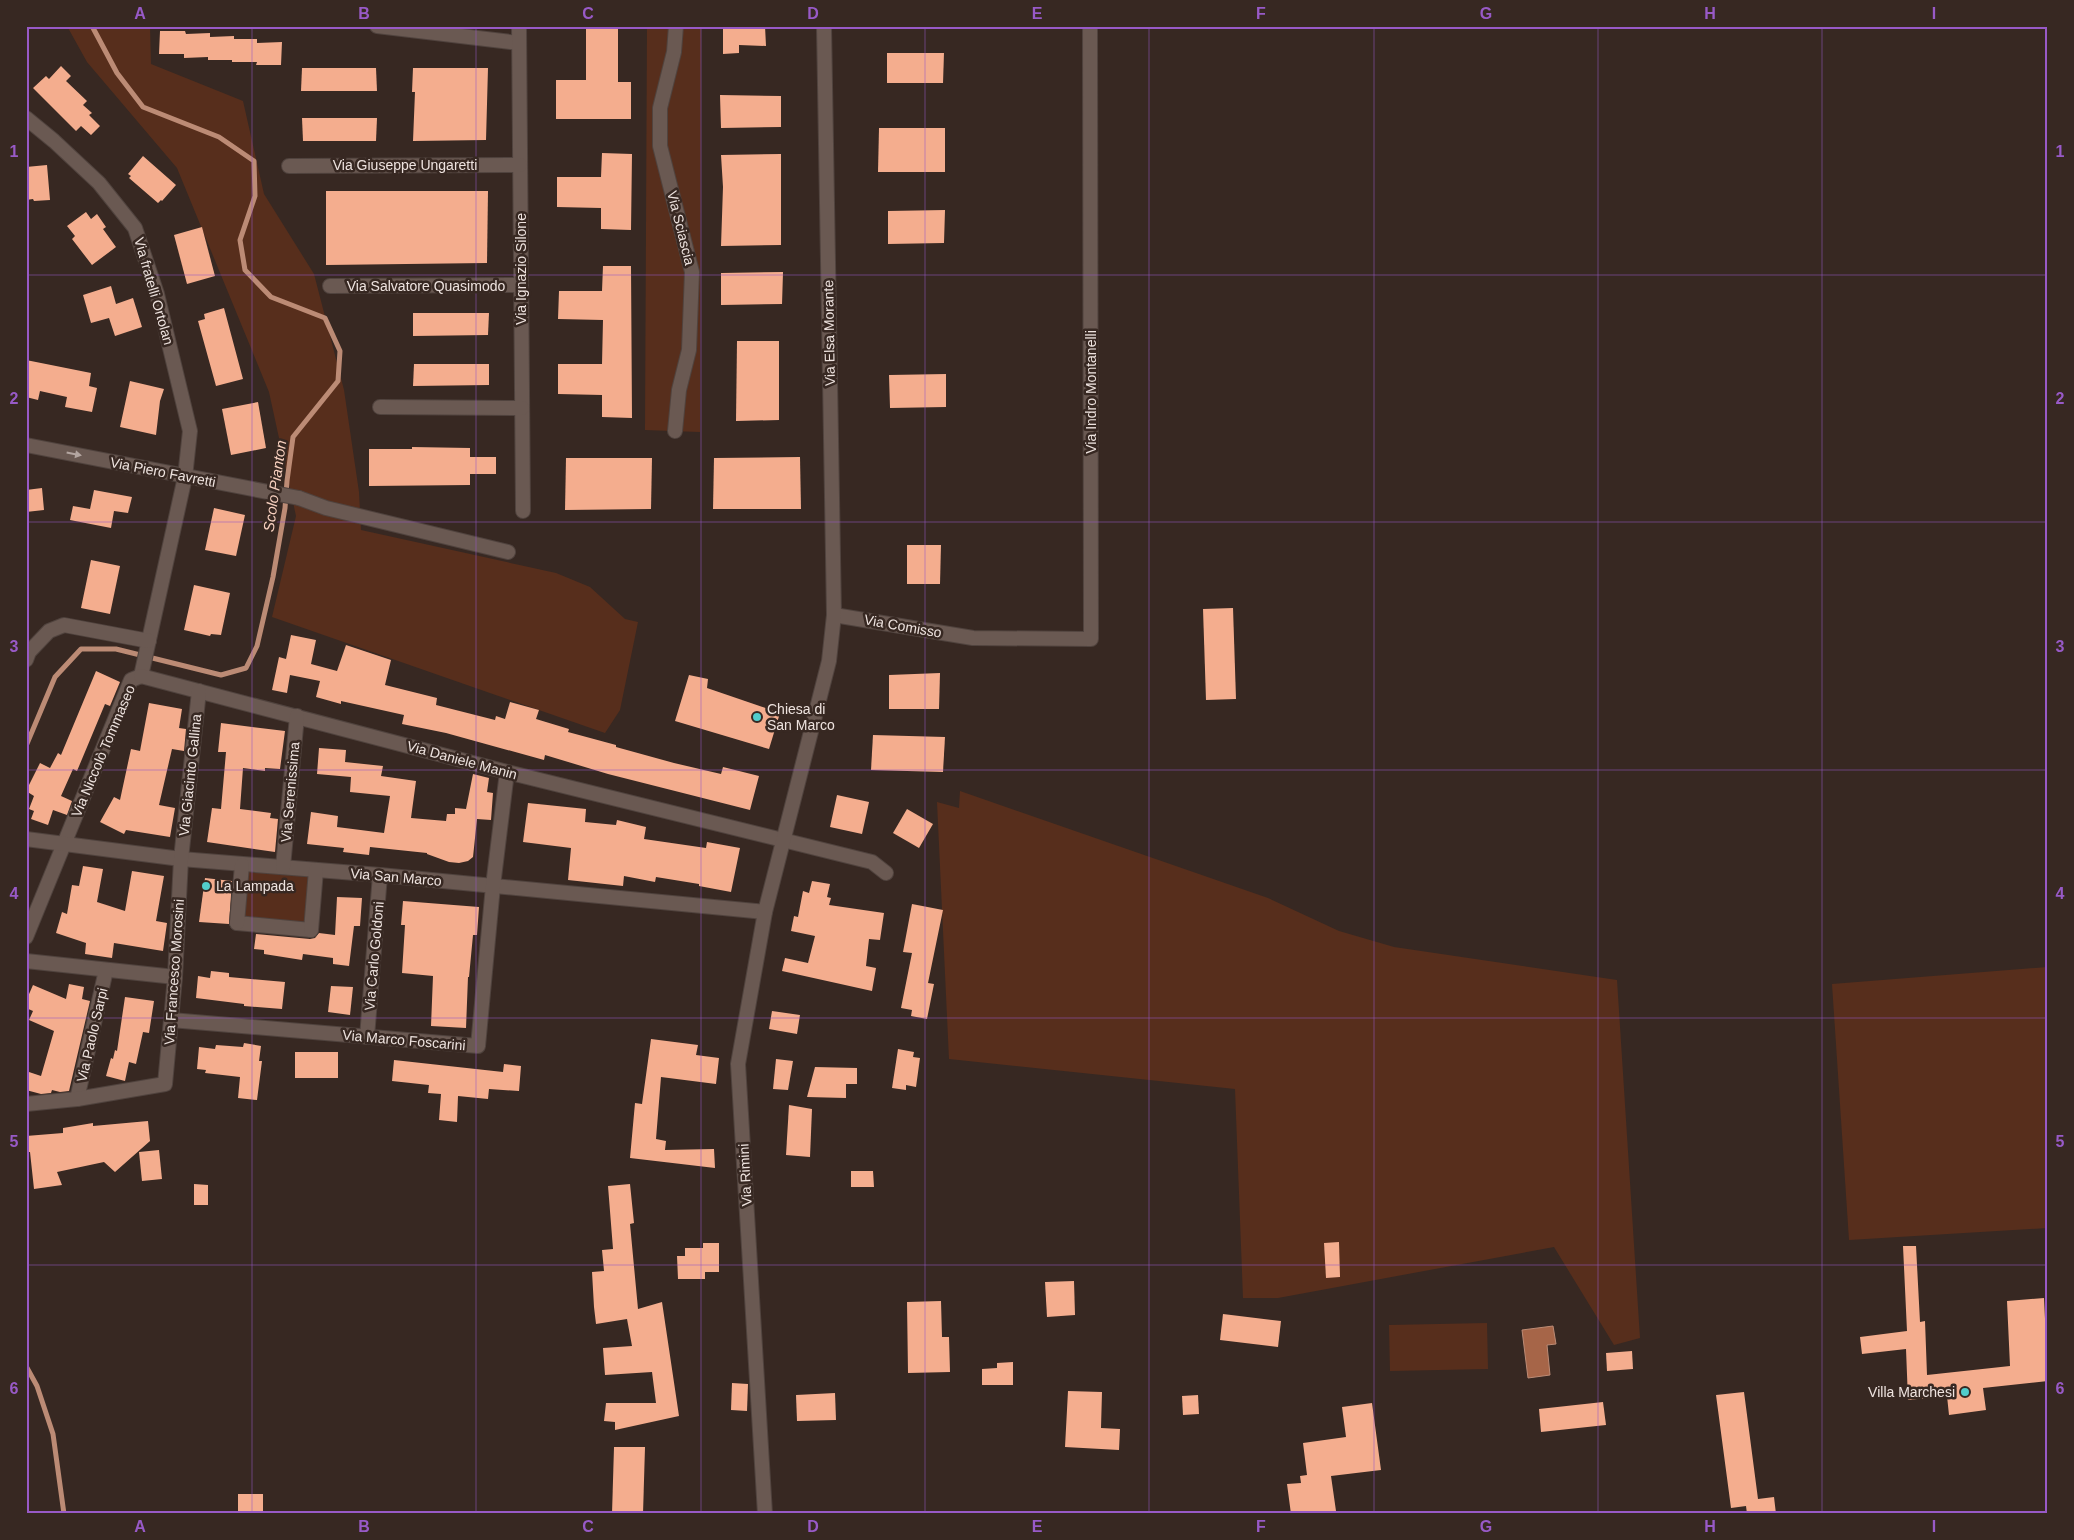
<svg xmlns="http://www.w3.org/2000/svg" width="2074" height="1540" viewBox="0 0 2074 1540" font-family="Arial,sans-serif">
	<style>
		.green { fill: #572e1c }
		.water { fill: #a66548; stroke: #bc8b75 }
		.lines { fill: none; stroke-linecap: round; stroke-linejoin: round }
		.stream { stroke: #bc8b75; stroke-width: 5 }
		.building { fill: #f4ad8e }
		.pedestrian-casing { stroke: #50433e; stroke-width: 16 }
		.minor-casing { stroke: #50433e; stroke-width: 16 }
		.pedestrian { stroke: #6a5952; stroke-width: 14 }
		.minor { stroke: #6a5952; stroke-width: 14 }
		.oneway { fill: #b3a5a0 }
		.grid { fill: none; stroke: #985ac7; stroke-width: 1; stroke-opacity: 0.55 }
		.poi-dot { fill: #52cdcc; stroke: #372822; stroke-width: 2 }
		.labels { text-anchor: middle; stroke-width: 5; stroke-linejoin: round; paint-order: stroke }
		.street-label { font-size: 14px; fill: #eee3df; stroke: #372822 }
		.poi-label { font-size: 14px; fill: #eee3df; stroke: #372822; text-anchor: start }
		.water-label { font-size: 15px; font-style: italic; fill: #f7d0bf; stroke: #372822 }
		.neatline { fill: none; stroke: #985ac7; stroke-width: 2 }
		.grid-label { font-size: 16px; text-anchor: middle; font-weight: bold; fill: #985ac7 }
	</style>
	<rect width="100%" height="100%" fill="#372822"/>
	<g class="green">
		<polygon points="67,26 150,26 151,64 243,101 264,194 314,274 344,390 359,492 361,530 556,573 590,587 625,619 638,622 620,710 605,733 272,617 296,516 269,392 177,168 87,62"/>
		<polygon points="647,26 701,26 700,432 645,430"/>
		<polygon points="960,791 1268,898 1339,931 1394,947 1617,980 1640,1338 1614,1345 1554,1247 1278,1298 1243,1298 1235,1089 949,1059 937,802 959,808"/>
		<polygon points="247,871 309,877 305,923 243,918"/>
		<polygon points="2048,967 2048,1228 1849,1240 1832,984"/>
		<polygon points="1487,1323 1488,1369 1390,1371 1389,1325"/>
	</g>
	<polygon class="water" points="1553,1326 1556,1344 1547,1345 1550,1375 1528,1378 1522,1330"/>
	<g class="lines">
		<g class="stream">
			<polyline points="26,746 55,677 81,649 116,649 221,675 246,668 257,646 273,577 285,508 287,481 293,437 338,381 340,351 325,318 271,297 245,270 240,240 255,196 254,161 219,137 143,107 117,73 92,26"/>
			<polyline points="26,1366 37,1386 53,1434 64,1514"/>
		</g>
	</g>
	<g class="building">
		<polygon points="586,26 618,26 618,82 631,82 631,119 556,119 556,80 586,80"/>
		<polygon points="723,26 765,26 766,46 739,45 739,53 723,54"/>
		<polygon points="160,31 185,31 186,34 210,33 210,37 234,36 234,39 257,39 257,43 282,42 281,65 256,65 257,62 232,62 232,60 208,60 208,57 184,58 184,54 159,54"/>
		<polygon points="887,53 944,53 943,83 887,83"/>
		<polygon points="61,66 71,76 66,81 87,101 83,105 92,113 89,115 100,126 91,135 81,126 76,131 33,88 46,76 49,79"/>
		<polygon points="302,68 376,68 377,91 301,91"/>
		<polygon points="413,68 488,68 486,140 413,141 415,92 412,92"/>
		<polygon points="720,95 781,96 781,127 721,128"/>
		<polygon points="302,118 377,118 376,141 303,141"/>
		<polygon points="879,128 945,128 945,172 878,172"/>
		<polygon points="602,153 632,154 631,230 601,229 601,208 557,207 557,177 601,177"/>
		<polygon points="781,154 781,245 721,246 723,187 721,155"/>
		<polygon points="143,156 176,185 162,201 161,200 158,203 129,178 131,176 128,174"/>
		<polygon points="47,165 50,200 34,201 33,199 26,200 26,167"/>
		<polygon points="326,191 488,191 487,263 326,265"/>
		<polygon points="945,210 944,243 888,244 888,211"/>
		<polygon points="86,212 91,219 97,214 106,227 103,229 116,247 92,265 72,239 75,236 67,226"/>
		<polygon points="202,227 215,276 187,284 174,235"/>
		<polygon points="603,266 631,266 632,418 602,417 602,395 558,394 558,364 602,364 603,320 558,319 559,291 602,291"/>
		<polygon points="783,272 782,304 721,305 721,273"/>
		<polygon points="111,286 116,304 133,298 142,327 115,336 109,318 91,323 83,295"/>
		<polygon points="224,308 243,379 216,386 198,321 205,319 204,314"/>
		<polygon points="413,313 489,313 488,335 413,336"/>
		<polygon points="737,341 779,341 779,420 736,421"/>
		<polygon points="26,360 91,373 89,386 97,388 92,412 65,407 67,397 40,391 38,400 26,397"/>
		<polygon points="414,364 489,364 489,385 413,386"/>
		<polygon points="946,374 946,407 890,408 889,375"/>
		<polygon points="130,381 164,389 160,401 156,435 120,427"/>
		<polygon points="258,402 266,448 231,455 222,409"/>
		<polygon points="412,447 470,448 470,457 496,457 496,474 470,474 470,485 369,486 369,449 412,449"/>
		<polygon points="800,457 801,509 713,509 714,458"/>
		<polygon points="566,458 652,458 651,509 565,510"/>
		<polygon points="42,488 44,510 26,512 26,490"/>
		<polygon points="94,490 132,497 128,513 114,511 111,528 70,520 73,506 90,509"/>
		<polygon points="214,508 245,515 236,556 205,550"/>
		<polygon points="907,545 941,545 940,584 907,584"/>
		<polygon points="91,560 120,566 110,614 81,608"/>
		<polygon points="194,585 230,593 221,635 211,634 210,636 184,630"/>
		<polygon points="1233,608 1236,699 1206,700 1203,609"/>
		<polygon points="291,635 316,640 311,664 337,671 346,645 391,660 385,685 437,698 436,705 495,720 496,716 505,719 510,702 539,710 536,719 569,729 568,732 616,745 616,747 674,763 721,774 723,767 759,776 750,810 608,774 545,755 544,760 446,733 402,724 404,715 341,701 341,704 316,697 320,681 290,675 287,693 272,690 279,657 286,659"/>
		<polygon points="96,671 120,682 110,706 105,704 77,771 73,769 61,796 72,801 67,815 53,810 48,825 31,819 34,811 29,809 34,796 26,791 40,763 50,768 58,753 61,755"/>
		<polygon points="940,673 939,709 889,709 889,675"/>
		<polygon points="689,675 708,679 707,688 780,713 769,749 675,721"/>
		<polygon points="149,703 182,709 179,728 186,729 184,751 172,749 159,805 175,808 170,837 126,830 124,834 100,822 114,797 120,800 131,749 140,751"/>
		<polygon points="221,723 285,731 280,769 265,768 265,771 243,768 240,809 271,813 270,818 278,819 275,852 207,842 212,808 221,809 226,752 218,752"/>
		<polygon points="873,735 945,737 943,772 871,770"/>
		<polygon points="319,748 346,750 345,762 383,766 381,776 416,781 411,818 446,821 447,814 455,814 455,808 466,809 473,774 489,778 487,792 493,793 491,820 477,819 473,857 468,861 459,863 449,862 427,854 427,853 370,847 369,855 343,852 344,848 307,844 311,812 338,816 337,827 384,833 390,796 350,792 351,777 317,774"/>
		<polygon points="837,795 869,802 862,834 830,827"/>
		<polygon points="528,803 586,809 585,822 616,825 617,820 646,827 644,839 706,848 707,842 740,848 731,892 699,886 699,884 656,877 655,882 624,876 623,886 568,880 571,848 523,842"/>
		<polygon points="907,809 933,824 919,848 893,833"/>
		<polygon points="83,866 103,869 97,902 125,911 132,871 164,876 156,921 167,923 163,951 114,943 112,958 85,954 86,943 56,933 62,912 67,914 72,885 79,886"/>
		<polygon points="205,878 232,881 229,924 199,922"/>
		<polygon points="812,881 830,884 827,897 831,898 829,905 884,913 880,940 869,939 866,966 876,968 872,991 782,971 785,958 808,963 815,936 791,931 794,916 798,917 803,891 809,893"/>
		<polygon points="337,897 362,898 360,926 354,926 349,966 333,964 333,958 303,954 302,960 264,954 264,950 254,949 256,934 310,939 315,938 319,933 335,935"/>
		<polygon points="403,901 479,907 477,935 473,935 469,977 468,977 466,1028 431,1026 433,976 402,973 405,925 401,925"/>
		<polygon points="912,904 943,910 928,983 934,984 927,1019 911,1016 912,1010 901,1008 912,953 903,952"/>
		<polygon points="211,971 229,973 229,977 285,982 282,1009 244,1006 244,1004 196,998 198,976 210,978"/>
		<polygon points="69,984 84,987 82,999 90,1001 69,1091 60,1092 52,1090 51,1093 41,1094 26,1090 26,1071 41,1076 54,1031 29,1020 33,1011 26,1008 26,1001 33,985 66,999"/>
		<polygon points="331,986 353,987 350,1015 328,1012"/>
		<polygon points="125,997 154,1001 149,1033 143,1032 136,1064 129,1062 125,1081 106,1076 111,1058 113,1059 115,1050 117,1051"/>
		<polygon points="772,1011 800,1015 797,1034 769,1029"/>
		<polygon points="651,1039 698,1045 696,1055 719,1058 716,1084 661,1077 656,1139 666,1141 665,1150 714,1149 715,1168 630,1158 635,1103 642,1104"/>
		<polygon points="244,1043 261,1046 259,1061 262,1061 257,1100 238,1098 240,1077 205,1073 206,1070 197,1069 199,1047 215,1049 216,1045 243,1047"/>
		<polygon points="898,1049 914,1052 913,1057 920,1058 916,1087 906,1085 906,1090 892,1088"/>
		<rect x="295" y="1052" width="43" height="26"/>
		<polygon points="776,1059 793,1061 788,1090 773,1089"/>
		<polygon points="394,1060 503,1072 504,1064 521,1066 519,1091 489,1089 488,1099 458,1096 457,1122 439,1120 441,1094 428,1093 429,1085 392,1081"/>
		<polygon points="815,1067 857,1068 857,1084 846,1084 846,1098 807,1097"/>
		<polygon points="789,1105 812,1109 810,1157 786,1155"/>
		<polygon points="148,1121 150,1141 115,1172 104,1162 57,1172 62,1185 34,1189 30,1152 26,1152 26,1136 63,1133 63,1128 93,1123 93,1126"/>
		<polygon points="159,1150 162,1179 142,1181 139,1152"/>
		<polygon points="851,1171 873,1171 874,1187 851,1187"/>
		<polygon points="194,1184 208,1185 208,1205 194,1205"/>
		<polygon points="630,1184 634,1223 630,1224 638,1309 662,1302 679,1416 615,1430 615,1422 604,1421 606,1403 656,1403 652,1372 605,1375 603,1348 632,1346 627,1319 596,1324 594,1307 592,1272 604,1271 602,1250 613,1249 608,1186"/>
		<polygon points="1339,1242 1340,1277 1326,1278 1324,1243"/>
		<polygon points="703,1243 719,1243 719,1272 705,1272 705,1279 678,1279 677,1256 685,1256 685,1248 703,1248"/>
		<polygon points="1903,1246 1916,1246 1920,1322 1925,1321 1927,1375 2010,1366 2007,1301 2044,1298 2048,1381 1983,1388 1986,1410 1949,1415 1947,1396 1908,1400 1906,1349 1862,1354 1860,1337 1907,1331"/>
		<polygon points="1074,1281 1075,1315 1047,1317 1045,1282"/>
		<polygon points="941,1301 942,1337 949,1337 950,1372 908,1373 907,1302"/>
		<polygon points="1223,1314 1281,1321 1278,1347 1220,1340"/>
		<polygon points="1632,1351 1633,1369 1607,1371 1606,1353"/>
		<polygon points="1013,1362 1013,1385 982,1385 982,1369 997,1368 997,1363"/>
		<polygon points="732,1383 748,1384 747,1411 731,1410"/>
		<polygon points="1068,1391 1102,1392 1101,1428 1120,1429 1119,1450 1065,1447"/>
		<polygon points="1744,1392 1758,1499 1774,1497 1776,1514 1747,1514 1746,1506 1731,1508 1716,1395"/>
		<polygon points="835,1393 836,1420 797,1421 796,1395"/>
		<polygon points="1198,1395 1199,1414 1183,1415 1182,1396"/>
		<polygon points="1603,1402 1606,1425 1541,1432 1539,1409"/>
		<polygon points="1372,1403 1381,1470 1331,1476 1336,1511 1291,1514 1287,1484 1301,1483 1300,1476 1307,1475 1303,1443 1346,1437 1342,1407"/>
		<polygon points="614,1447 645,1447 643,1514 612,1514"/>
		<rect x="238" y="1494" width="25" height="20"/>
	</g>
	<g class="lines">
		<defs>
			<g id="pedestrian">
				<polyline points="299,498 326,508 508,552"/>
				<polyline points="237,923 311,930"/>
			</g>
			<g id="minor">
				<polyline points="377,26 519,43"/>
				<polyline points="519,26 523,511"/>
				<polyline points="26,118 54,141 99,183 135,228 157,294 190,431 185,477 141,676 131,680 26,937"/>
				<polyline points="289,166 520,165"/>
				<polyline points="330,286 521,285"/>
				<polyline points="380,407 522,408"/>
				<polyline points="675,431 679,390 689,350 692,272 660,146 660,108 674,52 676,26"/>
				<polyline points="26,445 299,498"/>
				<polyline points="834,615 973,638 1091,639 1090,26"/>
				<polyline points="26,660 29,652 49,631 64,625 149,641"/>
				<polyline points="141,676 507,772 872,862 886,873"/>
				<polyline points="26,839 181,859 380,875 765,912"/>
				<polyline points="283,867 297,716"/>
				<polyline points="237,923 242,865"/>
				<polyline points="311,930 316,870"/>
				<polyline points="26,961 175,977"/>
				<polyline points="171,1020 478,1046 493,886 507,772"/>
				<polyline points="367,1037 380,875"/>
				<polyline points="77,1099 106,970"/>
				<polyline points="26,1104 77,1099 165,1084 175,977 181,859 199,691"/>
				<polyline points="765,1514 738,1064 765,912 829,661 834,615 824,26"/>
			</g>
		</defs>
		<use href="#pedestrian" class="pedestrian-casing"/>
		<use href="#minor" class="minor-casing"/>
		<use href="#pedestrian" class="pedestrian"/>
		<use href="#minor" class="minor"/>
	</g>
	<defs><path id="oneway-solid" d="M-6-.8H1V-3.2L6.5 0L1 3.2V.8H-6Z" transform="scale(1.25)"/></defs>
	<use class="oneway" href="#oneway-solid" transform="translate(74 454) rotate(11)"/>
	<path class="grid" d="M252,26v1488M476,26v1488M701,26v1488M925,26v1488M1149,26v1488M1374,26v1488M1598,26v1488M1822,26v1488M26,275h2022M26,522h2022M26,770h2022M26,1018h2022M26,1265h2022"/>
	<g class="poi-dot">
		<circle cx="757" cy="717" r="5"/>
		<circle cx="206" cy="886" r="5"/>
		<circle cx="1965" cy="1392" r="5"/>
	</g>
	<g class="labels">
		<g class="street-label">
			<text x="405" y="170">Via Giuseppe Ungaretti</text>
			<text transform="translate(681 228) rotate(76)" y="5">Via Sciascia</text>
			<text transform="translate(521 269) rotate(-90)" y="5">Via Ignazio Silone</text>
			<text x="426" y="291">Via Salvatore Quasimodo</text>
			<text transform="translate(154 291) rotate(74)" y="5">Via fratelli Ortolan</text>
			<text transform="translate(829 333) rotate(-91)" y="5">Via Elsa Morante</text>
			<text transform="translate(1091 392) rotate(-90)" y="5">Via Indro Montanelli</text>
			<text transform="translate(163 472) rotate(11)" y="5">Via Piero Favretti</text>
			<text transform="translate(903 626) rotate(10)" y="5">Via Comisso</text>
			<text transform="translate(103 751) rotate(-67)" y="5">Via Niccolò Tommaseo</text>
			<text transform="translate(462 760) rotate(15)" y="5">Via Daniele Manin</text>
			<text transform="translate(190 775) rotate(-84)" y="5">Via Giacinto Gallina</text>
			<text transform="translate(290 792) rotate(-85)" y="5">Via Serenissima</text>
			<text transform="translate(396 877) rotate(5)" y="5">Via San Marco</text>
			<text transform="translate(374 956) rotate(-85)" y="5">Via Carlo Goldoni</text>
			<text transform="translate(174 972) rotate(-86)" y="5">Via Francesco Morosini</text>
			<text transform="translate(92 1035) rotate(-77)" y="5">Via Paolo Sarpi</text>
			<text transform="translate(404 1040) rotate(5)" y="5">Via Marco Foscarini</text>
			<text transform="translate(745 1175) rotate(-93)" y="5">Via Rimini</text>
		</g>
		<g class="poi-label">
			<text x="767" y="714">Chiesa di<tspan x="767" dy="16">San Marco</tspan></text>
			<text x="216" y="891">La Lampada</text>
			<text x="1955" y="1397" text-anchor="end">Villa Marchesi</text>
		</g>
		<g class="water-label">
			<text transform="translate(275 486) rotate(-82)" y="5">Scolo Pianton</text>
		</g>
	</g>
	<rect width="2074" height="1540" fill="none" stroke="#372822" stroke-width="55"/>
	<rect x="28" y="28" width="2018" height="1484" class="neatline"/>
	<g class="grid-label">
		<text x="140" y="19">A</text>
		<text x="364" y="19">B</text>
		<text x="588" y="19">C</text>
		<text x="813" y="19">D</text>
		<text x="1037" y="19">E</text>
		<text x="1261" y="19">F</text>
		<text x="1486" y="19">G</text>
		<text x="1710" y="19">H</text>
		<text x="1934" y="19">I</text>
		<text x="14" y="157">1</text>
		<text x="2060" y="157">1</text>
		<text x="14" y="404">2</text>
		<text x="2060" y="404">2</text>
		<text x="14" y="652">3</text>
		<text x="2060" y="652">3</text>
		<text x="14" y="899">4</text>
		<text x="2060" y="899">4</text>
		<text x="14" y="1147">5</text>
		<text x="2060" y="1147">5</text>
		<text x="14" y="1394">6</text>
		<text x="2060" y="1394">6</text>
		<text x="140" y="1532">A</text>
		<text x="364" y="1532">B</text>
		<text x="588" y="1532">C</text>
		<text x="813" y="1532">D</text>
		<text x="1037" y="1532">E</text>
		<text x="1261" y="1532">F</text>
		<text x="1486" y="1532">G</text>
		<text x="1710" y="1532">H</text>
		<text x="1934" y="1532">I</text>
	</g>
</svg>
